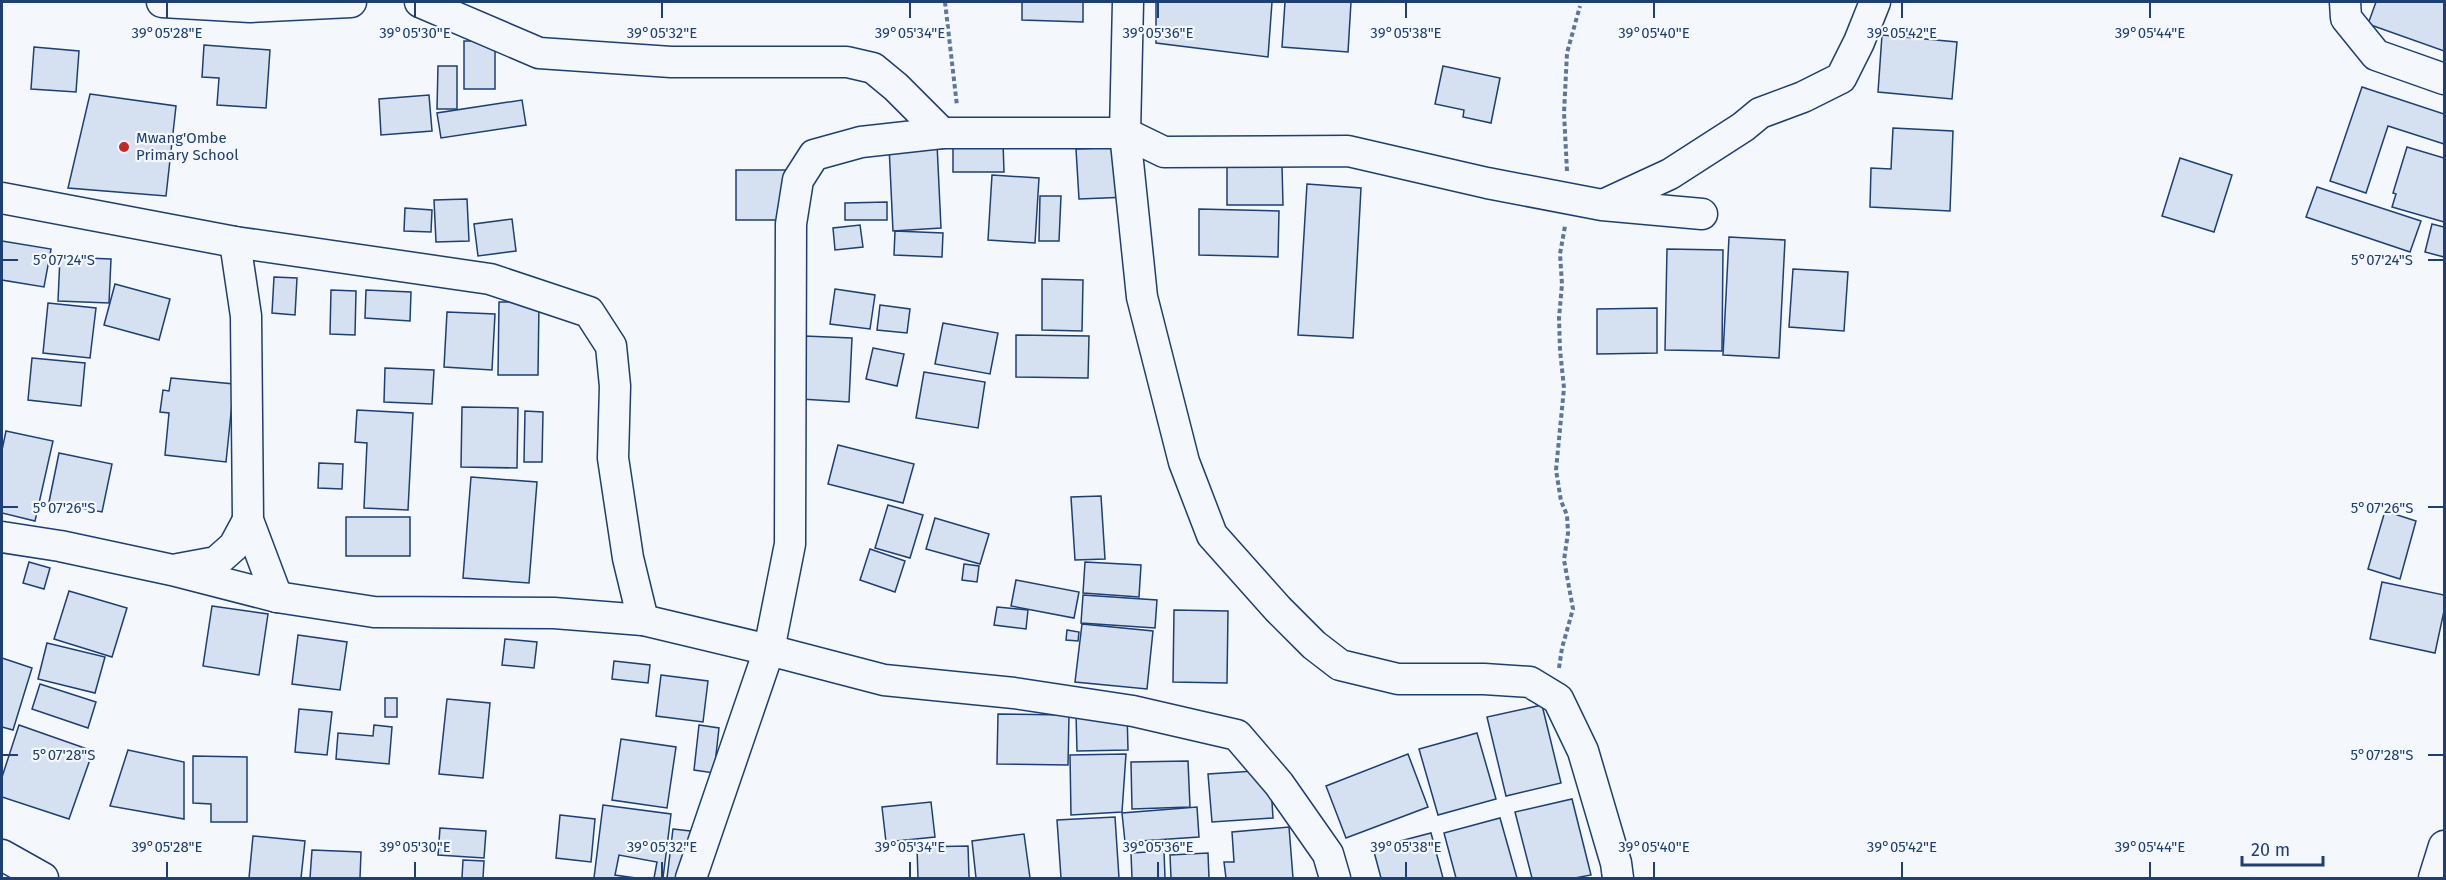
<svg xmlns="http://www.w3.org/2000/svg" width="2446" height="880" viewBox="0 0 2446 880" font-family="'Fira Sans',sans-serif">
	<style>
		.building { fill: #d5e0f0; stroke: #1d3f73; stroke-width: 1.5 }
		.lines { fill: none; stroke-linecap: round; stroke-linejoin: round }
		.minor-casing { stroke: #1d3f73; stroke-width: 33 }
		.path { stroke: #5e769c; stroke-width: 4; stroke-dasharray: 4.5 3; stroke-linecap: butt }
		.minor { stroke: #f4f7fb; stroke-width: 30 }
		.ticks { fill: none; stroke: #1d3f73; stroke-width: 2 }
		.poi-dot { fill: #c62828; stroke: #f4f7fb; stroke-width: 2 }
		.labels { text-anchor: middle; stroke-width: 4.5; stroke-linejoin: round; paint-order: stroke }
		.poi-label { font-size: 15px; fill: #1d3f73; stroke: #f4f7fb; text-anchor: start }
		.ticks-label { font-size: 15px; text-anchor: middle; fill: #1d3f73; stroke: #f4f7fb; stroke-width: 4.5; stroke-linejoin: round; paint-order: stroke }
	</style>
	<rect width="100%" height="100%" fill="#f4f7fb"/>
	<g class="building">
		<polygon points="1022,2 1083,2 1083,22 1022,20"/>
		<polygon points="1156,2 1272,2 1268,57 1156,43"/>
		<polygon points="1285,2 1351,2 1348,52 1282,47"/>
		<polygon points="2376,2 2444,2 2444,51 2368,24"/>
		<polygon points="1882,35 1957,42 1952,99 1878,92"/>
		<rect x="464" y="41" width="31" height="48"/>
		<polygon points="204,45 270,50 266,108 217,105 219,78 202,77"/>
		<polygon points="34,47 79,51 76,92 31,89"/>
		<polygon points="438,66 457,66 457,109 437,109"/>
		<polygon points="1443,66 1500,78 1491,123 1463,117 1464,110 1435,104"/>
		<polygon points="2362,87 2444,114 2444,144 2388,126 2366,193 2330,181"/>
		<polygon points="90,94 176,106 166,196 68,188"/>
		<polygon points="429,95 432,131 381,135 379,99"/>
		<polygon points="522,100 526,125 441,138 437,113"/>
		<polygon points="1893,128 1953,131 1950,211 1870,207 1871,168 1891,169"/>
		<polygon points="953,142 1003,142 1004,172 953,172"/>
		<polygon points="937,144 941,228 893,231 889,146"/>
		<polygon points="1127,147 1129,197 1079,199 1076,149"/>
		<polygon points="2407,147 2444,158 2444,222 2392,207 2396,194 2393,193"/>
		<polygon points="2180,158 2232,175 2214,232 2162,216"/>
		<polygon points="1227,166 1282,166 1283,205 1227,205"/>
		<polygon points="736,170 786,170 785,220 736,220"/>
		<polygon points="992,175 1039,178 1035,243 988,240"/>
		<polygon points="1307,184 1361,188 1353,338 1298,335"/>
		<polygon points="2317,187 2421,221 2410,252 2306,217"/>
		<polygon points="1040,196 1061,196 1059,241 1039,241"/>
		<polygon points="467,199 469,241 436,242 434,200"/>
		<polygon points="887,202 887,220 845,220 845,203"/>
		<polygon points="405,208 432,210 431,232 404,231"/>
		<polygon points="1199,209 1279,211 1278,257 1199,255"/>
		<polygon points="512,219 516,251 478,256 474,224"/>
		<polygon points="2432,224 2444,227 2444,257 2425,252"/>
		<polygon points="860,225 863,247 835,250 833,228"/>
		<polygon points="895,231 943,233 942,257 894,255"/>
		<polygon points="1729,237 1785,240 1779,358 1723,355"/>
		<polygon points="2,241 51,249 44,287 2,280"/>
		<polygon points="1667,249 1723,250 1722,351 1665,350"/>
		<polygon points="60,257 111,259 109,303 58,301"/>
		<polygon points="1793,269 1848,272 1844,331 1789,327"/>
		<polygon points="274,277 297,278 295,315 272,313"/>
		<polygon points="1042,279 1083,280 1082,331 1042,330"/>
		<polygon points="115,284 170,299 159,340 104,325"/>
		<polygon points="835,289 875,295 870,329 830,324"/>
		<polygon points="331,290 356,291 355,335 330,334"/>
		<polygon points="366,290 411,292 410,321 365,318"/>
		<polygon points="499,302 539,302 538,375 498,375"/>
		<polygon points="48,303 96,308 90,358 43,353"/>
		<polygon points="880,305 910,309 907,333 877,330"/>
		<polygon points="1657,308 1657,353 1597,354 1597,309"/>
		<polygon points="447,312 495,314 492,370 444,367"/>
		<polygon points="943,323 998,333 990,374 935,364"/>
		<polygon points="1016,335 1089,336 1088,378 1016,377"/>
		<polygon points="804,336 852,338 849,402 801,399"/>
		<polygon points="873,348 904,354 897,386 866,379"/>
		<polygon points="32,358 85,363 81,406 28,400"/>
		<polygon points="385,368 434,370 432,404 384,402"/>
		<polygon points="924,372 985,382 978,428 916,418"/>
		<polygon points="171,378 234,384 226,462 165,455 169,413 160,412 163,390 169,391"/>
		<polygon points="462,407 518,408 517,468 461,467"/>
		<polygon points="357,410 413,413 408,510 364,508 367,443 355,442"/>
		<polygon points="525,411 543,412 542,462 524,462"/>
		<polygon points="6,431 53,441 35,521 2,513 2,450"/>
		<polygon points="838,445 914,464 903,503 828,484"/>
		<polygon points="59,453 112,464 102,512 49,502"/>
		<polygon points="319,463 343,464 342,489 318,488"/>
		<polygon points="471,477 537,482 529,583 463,578"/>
		<polygon points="1101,496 1105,559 1075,560 1071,497"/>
		<polygon points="888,505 923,515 910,558 875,548"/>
		<polygon points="2385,511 2416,521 2400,579 2368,569"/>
		<rect x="346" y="517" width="64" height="39"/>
		<polygon points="935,518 989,534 980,564 926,549"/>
		<polygon points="870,549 905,561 895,592 860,580"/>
		<polygon points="29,562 50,568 44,589 23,583"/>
		<polygon points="1085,562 1141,565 1139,597 1083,593"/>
		<polygon points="964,564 979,566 977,582 962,580"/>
		<polygon points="1016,580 1079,592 1074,618 1011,606"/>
		<polygon points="2382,582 2444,595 2444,611 2435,653 2370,639"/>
		<polygon points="69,591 127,608 112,657 54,639"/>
		<polygon points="1083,595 1157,600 1155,628 1081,623"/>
		<polygon points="212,606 268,614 259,675 203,666"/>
		<polygon points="997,607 1028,610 1026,629 994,625"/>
		<polygon points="1174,610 1228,611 1227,683 1173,682"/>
		<polygon points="1082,624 1153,631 1147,689 1075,682"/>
		<polygon points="1067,630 1079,632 1078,641 1066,640"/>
		<polygon points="298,635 347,642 340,690 292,684"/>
		<polygon points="505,639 537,642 534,668 502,665"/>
		<polygon points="47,643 105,657 95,693 38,679"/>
		<polygon points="2,658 32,668 13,730 2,727"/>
		<polygon points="614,661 650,665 648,683 612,679"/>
		<polygon points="661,675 708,681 703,722 656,716"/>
		<polygon points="40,684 96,702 88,728 32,709"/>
		<rect x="385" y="698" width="12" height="19"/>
		<polygon points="447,699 490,703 483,778 439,774"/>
		<polygon points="1542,705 1561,783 1506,796 1487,717"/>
		<polygon points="299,709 332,712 327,755 295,752"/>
		<polygon points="1127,711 1128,750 1077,751 1076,713"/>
		<polygon points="998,714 1069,715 1068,765 997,764"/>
		<polygon points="19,725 93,751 69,819 2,797 2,777"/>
		<polygon points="374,725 392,727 389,764 336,759 338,733 373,736"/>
		<polygon points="699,725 719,728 714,773 694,770"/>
		<polygon points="1477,733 1496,799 1438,815 1419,749"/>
		<polygon points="621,739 676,747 667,808 612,800"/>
		<polygon points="128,750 184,762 184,819 110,806"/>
		<polygon points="1126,754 1122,812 1071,815 1070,755"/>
		<polygon points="1408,754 1428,807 1346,838 1326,786"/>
		<polygon points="193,756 247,757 247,822 211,822 211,804 193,803"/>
		<polygon points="1188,761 1190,807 1132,809 1131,762"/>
		<polygon points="1270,770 1273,818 1212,822 1208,774"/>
		<polygon points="1572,799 1591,875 1575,878 1532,878 1515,812"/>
		<polygon points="931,802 935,837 886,842 882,807"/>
		<polygon points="603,805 671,814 663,878 654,878 657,862 619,855 615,875 636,878 594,878"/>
		<polygon points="1197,807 1199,837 1125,842 1122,813"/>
		<polygon points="560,815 595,819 591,862 556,858"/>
		<polygon points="1115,817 1119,878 1061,878 1057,820"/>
		<polygon points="1500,818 1517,878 1456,878 1444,833"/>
		<polygon points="1289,827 1293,878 1226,878 1224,862 1234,862 1232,832"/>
		<polygon points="440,828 486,831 484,858 438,855"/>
		<polygon points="673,829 699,832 694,878 667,878"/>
		<polygon points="1431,833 1443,878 1381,878 1373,848"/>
		<polygon points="1024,834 1030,878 976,878 972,841"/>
		<polygon points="253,836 305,841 301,878 249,878"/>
		<polygon points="968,846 969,878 918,878 917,847"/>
		<polygon points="312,850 361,852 360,878 310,878"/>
		<polygon points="1164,851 1165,878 1132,878 1131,853"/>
		<polygon points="1208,853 1209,878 1171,878 1170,855"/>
		<polygon points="463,860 484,861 483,878 462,878"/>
	</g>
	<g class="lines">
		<defs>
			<g id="minor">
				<polyline points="162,2 250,7 351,2"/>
				<polyline points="420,2 539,53 671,62 847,62 873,68 896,87 942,133"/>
				<polyline points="1128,2 1125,133 1142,297 1184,462 1212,535 1278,609 1314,645 1340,665 1398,679 1484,679 1530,682 1558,699 1583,751 1616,863 1618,878"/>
				<polyline points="2345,2 2346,18 2376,55 2444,79"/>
				<polyline points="2,198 235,242 490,279 589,312 611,346 615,386 613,458 628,558 643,620"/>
				<polyline points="1605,204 1670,174 1743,127 1760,113 1803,97 1841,78 1859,42 1875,2"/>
				<polyline points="235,242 246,316 248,520 277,597"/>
				<polyline points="2,537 60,546 172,570 277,597 374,612 554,613 643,620 769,650 790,544 791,224 798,180 814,155 861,142 942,133 1125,133 1164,152 1348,151 1487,183 1602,205 1702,214"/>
				<polyline points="178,569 216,562 234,546 248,520"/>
				<polyline points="2,855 43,878"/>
				<polyline points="691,878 769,650 884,680 1014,693 1133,711 1237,735 1279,784 1328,854 1335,878"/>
				<polyline points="2434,878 2444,846"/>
			</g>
		</defs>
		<use href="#minor" class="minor-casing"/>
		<g class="path">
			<polyline points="945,2 957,106"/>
			<polyline points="1567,171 1564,113 1567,53 1580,6"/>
			<polyline points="1559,668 1562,648 1573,609 1564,560 1568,533 1567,515 1561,501 1556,470 1564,388 1560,350 1559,318 1562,284 1560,254 1565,226"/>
		</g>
		<use href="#minor" class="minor"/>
	</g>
	<path class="ticks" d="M167,3v15M415,3v15M662,3v15M910,3v15M1158,3v15M1406,3v15M1654,3v15M1902,3v15M2150,3v15M3,260h15M2428,260h15M3,507h15M2428,507h15M3,755h15M2428,755h15M167,862v15M415,862v15M662,862v15M910,862v15M1158,862v15M1406,862v15M1654,862v15M1902,862v15M2150,862v15"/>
	<circle class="poi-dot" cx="124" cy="147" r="6"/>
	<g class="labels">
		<g class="poi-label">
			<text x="136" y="143">Mwang'Ombe<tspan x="136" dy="17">Primary School</tspan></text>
		</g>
	</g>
	<g class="ticks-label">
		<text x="167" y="38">39°05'28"E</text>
		<text x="415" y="38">39°05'30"E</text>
		<text x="662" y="38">39°05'32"E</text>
		<text x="910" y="38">39°05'34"E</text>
		<text x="1158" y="38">39°05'36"E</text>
		<text x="1406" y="38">39°05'38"E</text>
		<text x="1654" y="38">39°05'40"E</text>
		<text x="1902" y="38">39°05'42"E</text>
		<text x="2150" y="38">39°05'44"E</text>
		<text x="64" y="265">5°07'24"S</text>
		<text x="2382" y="265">5°07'24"S</text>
		<text x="64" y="513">5°07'26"S</text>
		<text x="2382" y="513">5°07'26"S</text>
		<text x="64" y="760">5°07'28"S</text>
		<text x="2382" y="760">5°07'28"S</text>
		<text x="167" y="852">39°05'28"E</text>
		<text x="415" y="852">39°05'30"E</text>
		<text x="662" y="852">39°05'32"E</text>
		<text x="910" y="852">39°05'34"E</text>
		<text x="1158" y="852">39°05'36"E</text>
		<text x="1406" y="852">39°05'38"E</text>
		<text x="1654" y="852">39°05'40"E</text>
		<text x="1902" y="852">39°05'42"E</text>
		<text x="2150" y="852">39°05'44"E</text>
	</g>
	<rect width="2446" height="880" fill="none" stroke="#1d3f73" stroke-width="6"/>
	<path d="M2242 856v9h81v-9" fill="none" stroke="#1d3f73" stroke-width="3"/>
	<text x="2251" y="856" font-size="18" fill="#1d3f73" stroke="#f4f7fb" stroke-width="4.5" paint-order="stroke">20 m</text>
</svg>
